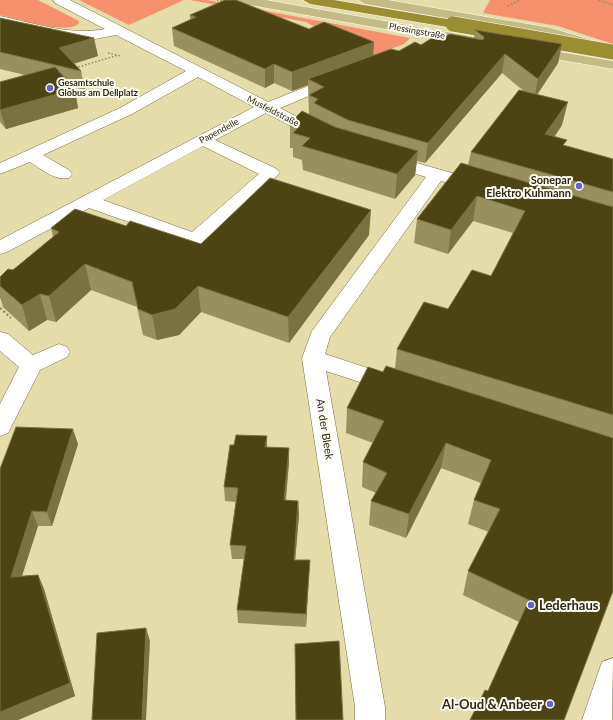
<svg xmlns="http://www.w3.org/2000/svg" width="613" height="720" viewBox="0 0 613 720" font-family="Lato,sans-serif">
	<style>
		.green { fill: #f7906c }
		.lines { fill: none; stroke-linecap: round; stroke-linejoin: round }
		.minor-casing { stroke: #766e3d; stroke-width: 1 }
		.major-casing { stroke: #fff; stroke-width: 1 }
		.highway-casing { stroke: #fff; stroke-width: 1 }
		.path-far1 { stroke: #8e8963; stroke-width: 1.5; stroke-dasharray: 1.5 2; stroke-linecap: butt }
		.path { stroke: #8e8963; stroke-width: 2.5; stroke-dasharray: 2 2.5; stroke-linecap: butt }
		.minor { fill: #fff; fill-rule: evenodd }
		.major { fill: #c3bb84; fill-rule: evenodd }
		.highway { fill: #9b8d32; fill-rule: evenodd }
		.highway-bridge-casing { stroke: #fff; stroke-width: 16; stroke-linecap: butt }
		.highway-bridge { stroke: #9b8d32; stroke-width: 15 }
		.wall { fill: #98905e }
		.shaded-wall { fill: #7a723f }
		.building { fill: #4c4412; stroke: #7a723f }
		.poi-dot { fill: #6360d9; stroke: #fefdf2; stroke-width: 1.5 }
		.labels { text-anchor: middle; stroke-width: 4; stroke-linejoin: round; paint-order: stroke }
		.far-street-label { font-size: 9px; fill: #2a2712; stroke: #fefdf2 }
		.far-poi-label { font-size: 9px; font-weight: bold; fill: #2a2712; stroke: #fefdf2; text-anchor: start }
		.poi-label { font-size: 11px; font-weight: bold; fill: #2a2712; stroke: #fefdf2; text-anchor: end }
		.street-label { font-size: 11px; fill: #2a2712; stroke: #fefdf2 }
		.near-poi-label { font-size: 13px; font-weight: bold; fill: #2a2712; stroke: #fefdf2; text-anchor: start }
	</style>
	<rect width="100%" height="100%" fill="#e5dda9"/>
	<g class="green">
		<path d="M0,0h38l41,21v2c-11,13 -63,-5 -79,-8z"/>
		<polygon points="79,0 184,0 129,25"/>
		<polygon points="190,0 207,0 410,38 404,44 352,63 330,36 306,22"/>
		<polygon points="490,0 613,0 613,44 558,26 483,13"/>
	</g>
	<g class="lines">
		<defs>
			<g id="minor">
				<path d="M53,0h17l198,102 63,-25h10l3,3 -3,3 -61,25 44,23 2,3 -2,3 -6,2 -6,-2 -46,-24 -51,27 62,29 3,4 -78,70 -7,2 -7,-2 -99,-35 -82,44 -7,2v-14l254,-133 -56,-30 -66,37 -89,41 26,15 3,4 -3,4c-14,3 -28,-9 -39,-16l-30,12v-11l120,-55 66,-37 -70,-36 -26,5 -30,-3 -60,-13v-8c34,7 70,20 105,13l-50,-26zM203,146l56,28 -67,58 -89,-32z"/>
				<polygon points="388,155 484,182 487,186 484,190 478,191 441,181 330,337 325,354 401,379 404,385 401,391 393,393 326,371 385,707 385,720 355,720 355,707 302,358 312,331 426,177 382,164 379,160 382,156"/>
				<polygon points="0,332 8,334 33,355 59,344 67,347 70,352 67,357 40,370 8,433 0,436 0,404 19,367 0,351"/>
				<polygon points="613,658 612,720 582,720 602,662"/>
			</g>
			<g id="major">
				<polygon points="237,0 266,0 475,37 480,38 482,41 480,44 475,45 244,4"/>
				<polygon points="358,0 388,0 551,28 598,42 600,45 598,48 593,49 549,36 365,4"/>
				<polygon points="531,47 613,61 613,69 526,54 524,51 526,48"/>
			</g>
			<polygon id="highway" points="303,0 334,0 453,20 458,21 460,24 458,27 453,28 310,4"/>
		</defs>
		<use href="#minor" class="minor-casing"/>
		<use href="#major" class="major-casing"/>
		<use href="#highway" class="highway-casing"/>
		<g class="path-far1">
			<polyline points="217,0 224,1"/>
			<polyline points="599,0 613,5"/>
			<polyline points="508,6 520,0"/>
			<polyline points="108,53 121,56"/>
			<polyline points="75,68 118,55"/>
		</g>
		<polyline class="path" points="0,308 11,318"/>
		<use href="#minor" class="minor"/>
		<use href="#major" class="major"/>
		<use href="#highway" class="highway"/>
		<defs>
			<polyline id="highway-bridge" points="453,24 613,52"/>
		</defs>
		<use href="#highway-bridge" class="highway-bridge-casing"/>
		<use href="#highway-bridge" class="highway-bridge"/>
	</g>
	<g class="wall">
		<polygon points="190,15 373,55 399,51 441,38 474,38 475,30 562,44 558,63 537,95 562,125 555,136 565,146 613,159 613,591 488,691 519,622 463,595 468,571 489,532 468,524 474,500 481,483 441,468 406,538 369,525 371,501 376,493 362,487 363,462 373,443 346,433 347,408 383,372 395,369 397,349 491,276 513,233 473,221 448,254 414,243 417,219 468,165 471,152 525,92 502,73 425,163 417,161 415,175 395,199 303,170 302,160 293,157 293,148 290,148 290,123 309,114 308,85 292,91 274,83 265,88 174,46 172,28 190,20"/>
		<polygon points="0,18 98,56 74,63 81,71 85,90 73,87 78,108 6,129 0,122 0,82 25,75 0,69"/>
		<polygon points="126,226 201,244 369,235 289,343 201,312 179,335 157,340 143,335 137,307 91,290 56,322 47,320 29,331 3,307 0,297 0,277 13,270 53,237 51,228"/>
		<polygon points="267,436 267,447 289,462 286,501 298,501 299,515 295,560 309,574 306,627 238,623 237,610 244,559 232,559 230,545 236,502 225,501 224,487 234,445"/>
		<polygon points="78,444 52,526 38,526 22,576 38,575 44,589 75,696 18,720 0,720 0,469"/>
	</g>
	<g class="shaded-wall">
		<polygon points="94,38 98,56 64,67 59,48"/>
		<polygon points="374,42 373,61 308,79 308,85 292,91 292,72"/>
		<polygon points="562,44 558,63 534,99 538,79"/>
		<polygon points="505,54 502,73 425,163 428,143"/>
		<polygon points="274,64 274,83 265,88 265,69"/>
		<polygon points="75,89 78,108 6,129 0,110"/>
		<polygon points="568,102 562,125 540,158 545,134"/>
		<polygon points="418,151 415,175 395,199 397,174"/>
		<polygon points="477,196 473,221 448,254 451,230"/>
		<polygon points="371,210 369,235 289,343 288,317"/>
		<polygon points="85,264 91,290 56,322 49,296"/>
		<polygon points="198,286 201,312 179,335 157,340 152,315"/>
		<polygon points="40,294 47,320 29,331 22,305"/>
		<polygon points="73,429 78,444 52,526 47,512"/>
		<polygon points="267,436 267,450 265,447"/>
		<polygon points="446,443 441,468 406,538 409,514"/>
		<polygon points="289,448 289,462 284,514 284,500"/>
		<polygon points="298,501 299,515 294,573 294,560"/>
		<polygon points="32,511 38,526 17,591 11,577"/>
		<polygon points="310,560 309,574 306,627 306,614"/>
		<polygon points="38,575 44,589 75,696 18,720 0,720 0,712"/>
		<polygon points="146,628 150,641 146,720 142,720"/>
	</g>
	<g class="building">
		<polygon points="225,0 236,0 309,29 324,22 374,42 292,72 274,64 265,69 172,28 196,17 190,15"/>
		<polygon points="0,18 94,38 59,48 81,71 0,52"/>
		<polygon points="475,30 562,44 538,79 505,54 428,143 348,120 314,103 318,99 309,95 324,87 308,79 391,49 399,51 415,42 421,45 435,36 441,38 450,34 483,40 484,37"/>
		<polygon points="55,67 75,89 0,110 0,82"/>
		<polygon points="519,90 568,102 545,134 567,140 563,145 613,159 613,192 471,152"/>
		<polygon points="302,111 335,127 418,151 397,174 302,146 310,138 293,133 300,126 290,123"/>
		<polygon points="461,163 613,207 613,415 397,349 424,302 448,309 472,270 491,276 525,211 477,196 451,230 417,219"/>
		<polygon points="270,178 371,210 288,317 198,286 175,309 152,315 138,309 132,282 85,264 49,296 40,294 22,305 0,286 0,277 8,269 13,270 59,232 51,228 75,209 126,226 130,221 201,244"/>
		<polygon points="386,366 613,438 613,591 564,720 470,720 485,690 488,691 529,600 468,571 500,509 474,500 491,460 446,443 409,514 371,501 387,473 363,462 384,421 347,408 368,367 383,372"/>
		<polygon points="16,427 73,429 47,512 32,511 11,577 38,575 70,683 0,712 0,469"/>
		<polygon points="236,435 267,436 265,447 289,448 284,500 298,501 294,560 310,560 306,614 237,610 246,546 230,545 238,488 224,487 230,445 234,445"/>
		<polygon points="146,628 142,720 92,720 97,633"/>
		<polygon points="339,641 343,720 296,720 295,644"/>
	</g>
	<g class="poi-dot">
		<circle cx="50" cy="88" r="4"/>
		<circle cx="579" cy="186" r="4"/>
		<circle cx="531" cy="605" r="4"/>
		<circle cx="550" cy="704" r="4"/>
	</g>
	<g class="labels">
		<g class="far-street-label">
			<text transform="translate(417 31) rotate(10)" y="3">Plessingstraße</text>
			<text transform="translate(273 111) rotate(27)" y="3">Musfeldstraße</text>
			<text transform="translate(219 131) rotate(-28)" y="3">Papendelle</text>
		</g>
		<g class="far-poi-label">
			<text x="58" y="86">Gesamtschule<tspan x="58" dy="10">Globus am Dellplatz</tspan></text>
		</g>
		<g class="poi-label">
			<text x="571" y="184">Sonepar<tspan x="571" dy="13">Elektro Kuhmann</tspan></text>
		</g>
		<g class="street-label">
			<text transform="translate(325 429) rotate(81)" y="4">An der Bleek</text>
		</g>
		<g class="near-poi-label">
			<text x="539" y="610">Lederhaus</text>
			<text x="542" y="709" text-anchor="end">Al-Oud &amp; Anbeer</text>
		</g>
	</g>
</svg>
